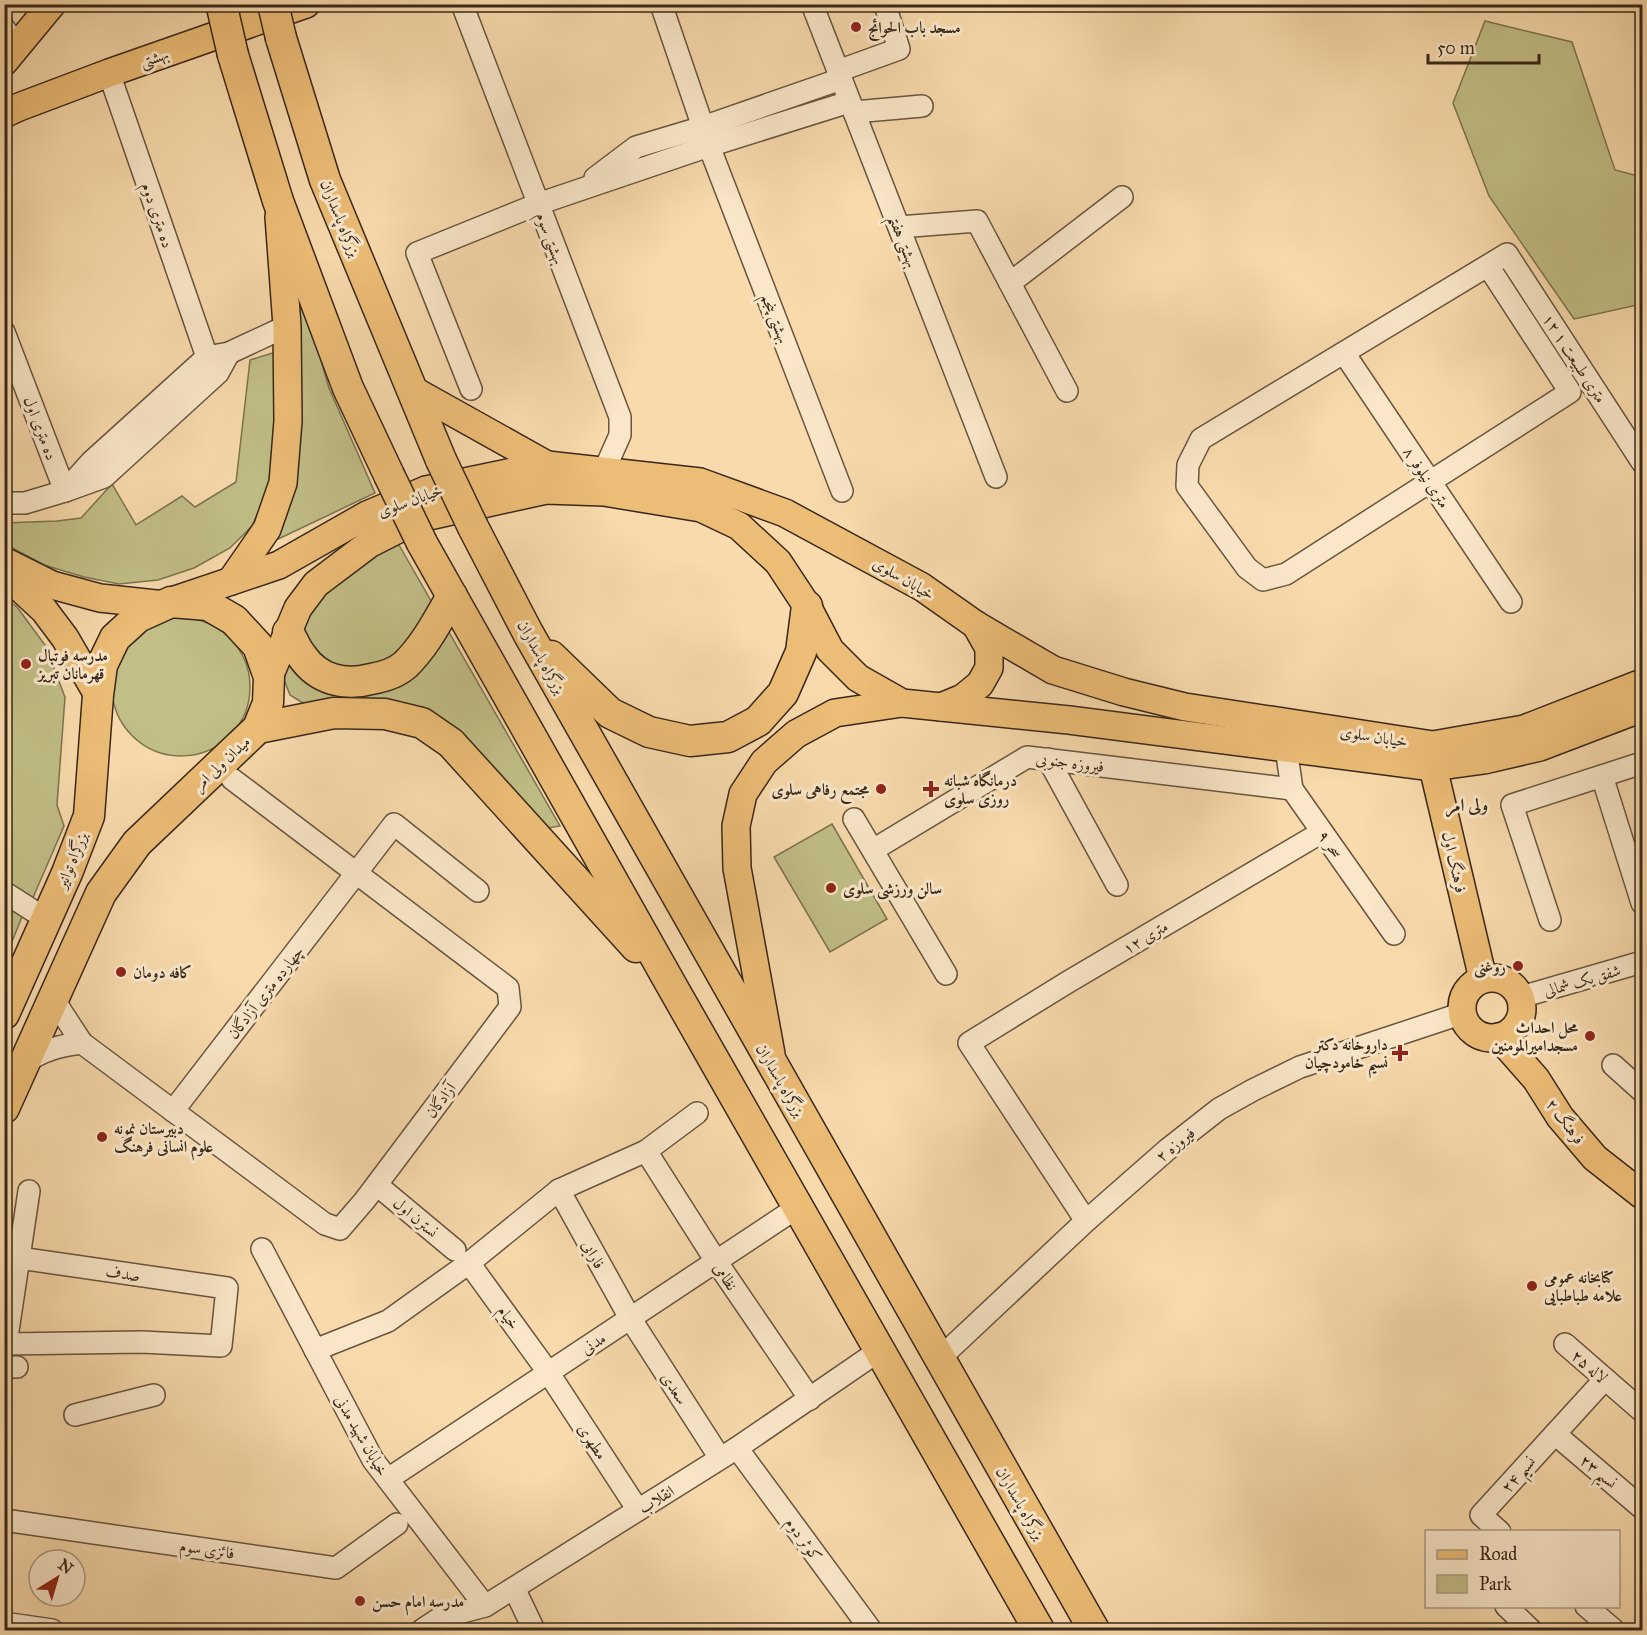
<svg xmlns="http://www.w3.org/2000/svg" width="1647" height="1635" viewBox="0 0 1647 1635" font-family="'IM FELL Great Primer',Amiri,serif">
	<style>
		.green { fill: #c1be87; stroke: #7c7350; stroke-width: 1.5 }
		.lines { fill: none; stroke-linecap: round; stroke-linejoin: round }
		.minor-casing { stroke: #68543f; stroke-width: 24 }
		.major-casing { stroke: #38281a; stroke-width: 30 }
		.highway-casing { stroke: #38281a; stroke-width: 33 }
		.minor { stroke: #fae7ca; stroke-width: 21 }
		.major { stroke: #ecbd76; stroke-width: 27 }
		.highway { stroke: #ecbd76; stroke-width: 30 }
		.highway-bridge-casing { stroke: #38281a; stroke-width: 33; stroke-linecap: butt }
		.highway-bridge { stroke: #ecbd76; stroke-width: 30 }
		.poi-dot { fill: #8f2418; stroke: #fae7ca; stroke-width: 2 }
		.labels { text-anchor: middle; stroke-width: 6; stroke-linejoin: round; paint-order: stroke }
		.poi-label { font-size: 16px; font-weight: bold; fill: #38281a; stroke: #fae7ca; text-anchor: start }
		.street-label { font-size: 16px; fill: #38281a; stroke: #fae7ca }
		.neighbourhood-label { font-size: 18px; font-weight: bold; fill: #38281a; stroke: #fae7ca }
	</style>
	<rect width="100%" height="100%" fill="#f8daad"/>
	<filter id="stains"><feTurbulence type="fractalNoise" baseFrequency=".00333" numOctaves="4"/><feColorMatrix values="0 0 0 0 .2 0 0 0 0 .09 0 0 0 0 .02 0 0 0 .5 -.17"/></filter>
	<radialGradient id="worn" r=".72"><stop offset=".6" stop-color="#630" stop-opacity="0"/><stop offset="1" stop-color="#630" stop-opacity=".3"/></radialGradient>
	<g class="green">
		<polygon points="1485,21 1572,42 1615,170 1642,177 1642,304 1574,319 1489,196 1453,103"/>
		<polygon points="296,275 329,388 375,493 272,542"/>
		<polygon points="279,351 275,465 266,495 252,526 230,548 194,568 158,580 119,584 84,577 44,565 14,549 5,540 4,523 57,521 81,518 112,484 136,525 182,496 195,507 236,482 250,360"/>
		<polygon points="399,545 560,826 537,830 460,745 306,705 290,695 283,677 316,597 384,548"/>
		<polygon points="5,598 17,607 45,645 65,697 57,805 64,826 32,900 5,883"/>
		<circle cx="181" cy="687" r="69"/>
		<polygon points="832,824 887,919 830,952 774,857"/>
		<polygon points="5,899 24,912 5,959"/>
	</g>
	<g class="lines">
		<defs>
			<g id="minor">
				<polyline points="462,4 620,417 620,435 604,471"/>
				<polyline points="661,4 703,127"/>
				<polyline points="812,4 996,477"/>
				<polyline points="4,28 18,47"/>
				<polyline points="838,71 899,49 885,5 887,4"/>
				<polyline points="109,73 207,357"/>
				<polyline points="854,112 922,106"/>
				<polyline points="709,146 842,491"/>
				<polyline points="595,178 636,147 703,127 841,79"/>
				<polyline points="899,227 977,221 1067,391"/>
				<polyline points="1488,266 1570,392 1286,574 1263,580 1247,568 1187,486 1188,465 1201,439 1507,254 1642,462"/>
				<polyline points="1010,283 1122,197"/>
				<polyline points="4,332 65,491"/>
				<polyline points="1344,353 1511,602"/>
				<polyline points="471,389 417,253 538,204 709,146 849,102"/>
				<polyline points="65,491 91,462 207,357 229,353 287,326"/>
				<polyline points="4,503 25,503 65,491 104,477 218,373 229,353"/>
				<polyline points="1286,748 1292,789 1394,934"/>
				<polyline points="1048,759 1117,885"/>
				<polyline points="1602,776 1642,903"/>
				<polyline points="854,819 946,974"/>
				<polyline points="873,850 1027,757 1292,789"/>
				<polyline points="4,892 46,919"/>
				<polyline points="1550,920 1512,805 1642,763"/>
				<polyline points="1521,997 1642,962"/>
				<polyline points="54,998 61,1011 82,1043 325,1224 340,1229 365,1200 510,1007 508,988 232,779"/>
				<path d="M26,1062c17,-12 35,-17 56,-19"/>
				<polyline points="1613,1065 1642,1091"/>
				<polyline points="173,1111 394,824 478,891"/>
				<polyline points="646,1151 716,1261 810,1399"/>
				<polyline points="377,1185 455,1250"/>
				<polyline points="559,1190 630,1318 720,1458"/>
				<polyline points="1086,1221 969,1043 1068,982 1322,832"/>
				<polyline points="262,1249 373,1460 485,1606"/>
				<polyline points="469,1263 548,1372 638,1510"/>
				<polyline points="6,1344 142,1342 221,1346 227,1288 19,1258"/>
				<polyline points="1565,1344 1642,1411"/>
				<polyline points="4,1346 6,1344 29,1191"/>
				<polyline points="315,1350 388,1321 469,1263 559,1190 646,1151 697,1113"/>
				<polyline points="939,1359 1086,1221 1168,1149 1219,1109 1253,1090 1300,1067 1463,1013"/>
				<polyline points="4,1367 17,1367"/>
				<polyline points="75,1415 154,1395"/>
				<polyline points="1555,1434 1642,1508"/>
				<polyline points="737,1448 871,1630"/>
				<polyline points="388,1479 798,1207"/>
				<polyline points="4,1520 336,1568 397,1524"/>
				<polyline points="1500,1532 1481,1515 1605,1379"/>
				<polyline points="514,1588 534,1630"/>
				<polyline points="1506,1606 1531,1630"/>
				<polyline points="1586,1606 1614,1630"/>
				<polyline points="4,1623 52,1630"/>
				<polyline points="422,1630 440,1618 485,1606 737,1448 880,1350"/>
			</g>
			<g id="major">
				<polyline points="4,62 52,4"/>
				<polyline points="4,114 19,107 109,73 306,4"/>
				<polyline points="411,389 547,465"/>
				<polyline points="4,561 52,585 100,598 165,605"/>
				<polyline points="4,573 44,610 65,638 98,695"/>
				<polyline points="231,581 267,529 283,483 288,421 287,326 279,217"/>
				<polyline points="172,601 279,565 367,515 426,490 547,465 700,482 785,513 922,587 976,625 1053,670 1124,692 1185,707 1433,745 1524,729 1642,683"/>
				<polyline points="269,677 298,608 316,584 369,544 420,518 546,490 604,492 701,508 739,526 778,562 807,606 830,650 858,678 902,703 1069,720 1433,767 1484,760 1540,747 1642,708"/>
				<polyline points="941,707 963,698 980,684 989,668 989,648 976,625"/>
				<polyline points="1433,749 1433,767 1483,979"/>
				<circle cx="1492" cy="1008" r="30"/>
				<polyline points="1499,1037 1536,1079 1560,1117 1595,1158 1642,1195"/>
				<polyline points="771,1054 737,868 736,826 743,794 764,762 796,734 835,713 902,703"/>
			</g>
			<g id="highway">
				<polyline points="281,38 325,180 441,460"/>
				<polyline points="233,55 278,201 348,388 389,475"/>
				<polyline points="473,527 528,633 1094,1630"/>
				<polyline points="422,543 673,988 1039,1630"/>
				<path d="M288,632c5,8 8,17 14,24 16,24 43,30 69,23 12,-2 25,-6 34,-14 20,-19 33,-45 47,-69"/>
				<polyline points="551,656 610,713 649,732 690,741 728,737 758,721 783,693 801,652 807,606"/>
				<polyline points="258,728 334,713 385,714 422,723 451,743 636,947"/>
				<polyline points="4,1014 67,873 89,816 98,695 102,665 115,638 138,617 171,602 208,605 234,620 258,646 269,677 268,703 258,728 137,843 101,893 4,1108"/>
			</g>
		</defs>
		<use href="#minor" class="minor-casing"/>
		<use href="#major" class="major-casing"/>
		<use href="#highway" class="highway-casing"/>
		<use href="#minor" class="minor"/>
		<use href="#major" class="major"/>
		<use href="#highway" class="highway"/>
		<defs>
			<g id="highway-bridge">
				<polyline points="273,4 281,38"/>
				<polyline points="222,7 233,55"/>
				<polyline points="441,460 473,527"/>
				<polyline points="389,475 422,543"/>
			</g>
		</defs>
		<use href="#highway-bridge" class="highway-bridge-casing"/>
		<use href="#highway-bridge" class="highway-bridge"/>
	</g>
	<g class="poi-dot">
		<circle cx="856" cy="27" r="6"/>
		<circle cx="26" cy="664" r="6"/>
		<circle cx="881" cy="789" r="6"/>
		<path d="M928 780h6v6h6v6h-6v6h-6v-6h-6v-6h6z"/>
		<circle cx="831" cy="888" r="6"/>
		<circle cx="1518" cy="966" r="6"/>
		<circle cx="121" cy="972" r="6"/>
		<circle cx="1590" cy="1036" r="6"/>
		<path d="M1397 1044h6v6h6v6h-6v6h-6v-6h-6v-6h6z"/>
		<circle cx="102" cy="1137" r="6"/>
		<circle cx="1532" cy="1286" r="6"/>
		<circle cx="360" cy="1601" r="6"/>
	</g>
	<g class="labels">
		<g class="poi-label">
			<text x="868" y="33">مسجد باب الحوائج</text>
			<text x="38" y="661">مدرسه فوتبال<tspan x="38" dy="18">قهرمانان تبریز</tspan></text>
			<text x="944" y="786">درمانگاه شبانه<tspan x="944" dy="18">روزی سلوی</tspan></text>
			<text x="869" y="795" text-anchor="end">مجتمع رفاهی سلوی</text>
			<text x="843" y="894">سالن ورزشی سلوی</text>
			<text x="1506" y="972" text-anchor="end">روغنی</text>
			<text x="133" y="978">کافه دومان</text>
			<text x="1578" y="1033" text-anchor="end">محل احداث<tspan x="1578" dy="18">مسجدامیرالمومنین</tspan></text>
			<text x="1388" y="1050" text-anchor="end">داروخانه دکتر<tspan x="1388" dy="18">نسیم خامودچیان</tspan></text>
			<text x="114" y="1134">دبیرستان نمونه<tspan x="114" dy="18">علوم انسانی فرهنگ</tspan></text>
			<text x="1544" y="1283">کتابخانه عمومی<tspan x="1544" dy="18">علامه طباطبایی</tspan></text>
			<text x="372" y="1607">مدرسه امام حسن</text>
		</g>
		<g class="street-label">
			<text transform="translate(154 57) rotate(-19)" y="6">بهشتی</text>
			<text transform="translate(158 215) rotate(71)" y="6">ده متری دوم</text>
			<text transform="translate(341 218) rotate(68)" y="6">بزرگراه پاسداران</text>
			<text transform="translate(551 238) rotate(69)" y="6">بهشتی سوم</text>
			<text transform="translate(904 241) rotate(69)" y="6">بهشتی هفتم</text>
			<text transform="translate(776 318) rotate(69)" y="6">بهشتی پنجم</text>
			<text transform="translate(1575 358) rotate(57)" y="6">۱۲ متری طبیعت ۱</text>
			<text transform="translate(41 428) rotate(69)" y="6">ده متری اول</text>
			<text transform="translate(1427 477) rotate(56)" y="6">۸ متری نیلوفر</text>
			<text transform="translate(410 500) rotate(-20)" y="6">خیابان سلوی</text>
			<text transform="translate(904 578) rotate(30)" y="6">خیابان سلوی</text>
			<text transform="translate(542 657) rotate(61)" y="6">بزرگراه پاسداران</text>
			<text transform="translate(1374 736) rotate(9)" y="6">خیابان سلوی</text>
			<text transform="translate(1070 762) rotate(7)" y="6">فیروزه جنوبی</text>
			<text transform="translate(221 763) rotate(-43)" y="6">میدان ولى امر</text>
			<text transform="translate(1331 844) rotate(55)" y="6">سحر ۹</text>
			<text transform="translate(71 860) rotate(-68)" y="6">بزرگراه توانیر</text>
			<text transform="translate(1455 862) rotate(77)" y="6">فرهنگ اول</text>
			<text transform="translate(1145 937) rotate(-31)" y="6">۱۲ متری</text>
			<text transform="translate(1582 980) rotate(-16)" y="6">شفق یک شمالی</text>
			<text transform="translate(265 992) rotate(-52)" y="6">چهارده متری آزادگان</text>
			<text transform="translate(781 1080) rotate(60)" y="6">بزرگراه پاسداران</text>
			<text transform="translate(440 1100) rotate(-53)" y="6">آزادگان</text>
			<text transform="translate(1566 1121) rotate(53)" y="6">فرهنگ ۲</text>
			<text transform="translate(1175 1144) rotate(-39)" y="6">فیروزه ٢</text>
			<text transform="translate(416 1217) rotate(40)" y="6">نسترن اول</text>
			<text transform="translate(594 1254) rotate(61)" y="6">فارابی</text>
			<text transform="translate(123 1273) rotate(8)" y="6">صدف</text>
			<text transform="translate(726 1276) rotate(56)" y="6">نظامی</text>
			<text transform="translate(509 1317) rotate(54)" y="6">خیام</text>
			<text transform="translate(593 1343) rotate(-33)" y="6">مدنی</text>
			<text transform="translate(1590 1366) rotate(41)" y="6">لاله ۲۵</text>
			<text transform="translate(675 1388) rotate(57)" y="6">سعدی</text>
			<text transform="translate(362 1435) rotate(60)" y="6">خیابان شهید مدنی</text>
			<text transform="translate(593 1441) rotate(57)" y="6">مطهری</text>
			<text transform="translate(1599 1471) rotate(40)" y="6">نسیم ۲۳</text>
			<text transform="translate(1518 1474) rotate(-48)" y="6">نسیم ۲۴</text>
			<text transform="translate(656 1499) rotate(-32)" y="6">انقلاب</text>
			<text transform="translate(1021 1503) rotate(60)" y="6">بزرگراه پاسداران</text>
			<text transform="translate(804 1539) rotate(54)" y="6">کوثر دوم</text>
			<text transform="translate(207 1549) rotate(8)" y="6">فائزی سوم</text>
		</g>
		<g class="neighbourhood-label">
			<text x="1467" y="811">ولی امر</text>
		</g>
	</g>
	<rect width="1647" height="1635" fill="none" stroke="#f8daad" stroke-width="24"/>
	<rect x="6" y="6" width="1635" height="1623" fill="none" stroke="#38281a" stroke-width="3"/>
	<rect x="12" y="12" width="1623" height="1611" fill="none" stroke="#38281a" stroke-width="1.5"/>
	<rect x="1425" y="1530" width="195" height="78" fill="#fae7ca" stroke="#ac9b84" stroke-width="1.5"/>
	<rect x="1437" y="1550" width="30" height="9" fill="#ecbd76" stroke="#ac9b84" stroke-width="1.5"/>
	<text x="1479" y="1560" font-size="18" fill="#38281a">Road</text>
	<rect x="1437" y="1575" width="30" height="18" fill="#c1be87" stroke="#ac9b84" stroke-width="1.5"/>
	<text x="1479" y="1590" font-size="18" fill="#38281a">Park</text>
	<g transform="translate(57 1578) rotate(37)"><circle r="28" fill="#fae7ca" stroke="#ac9b84" stroke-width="1.5"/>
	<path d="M0-4.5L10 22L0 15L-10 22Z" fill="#8f2418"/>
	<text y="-9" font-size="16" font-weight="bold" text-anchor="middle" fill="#38281a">N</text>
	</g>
	<path d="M1428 54v9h111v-9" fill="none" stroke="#38281a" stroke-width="3"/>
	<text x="1437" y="54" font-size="18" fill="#38281a" stroke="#fae7ca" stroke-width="4.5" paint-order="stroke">50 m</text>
	<rect width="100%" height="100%" filter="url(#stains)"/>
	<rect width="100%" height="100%" fill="url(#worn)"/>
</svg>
